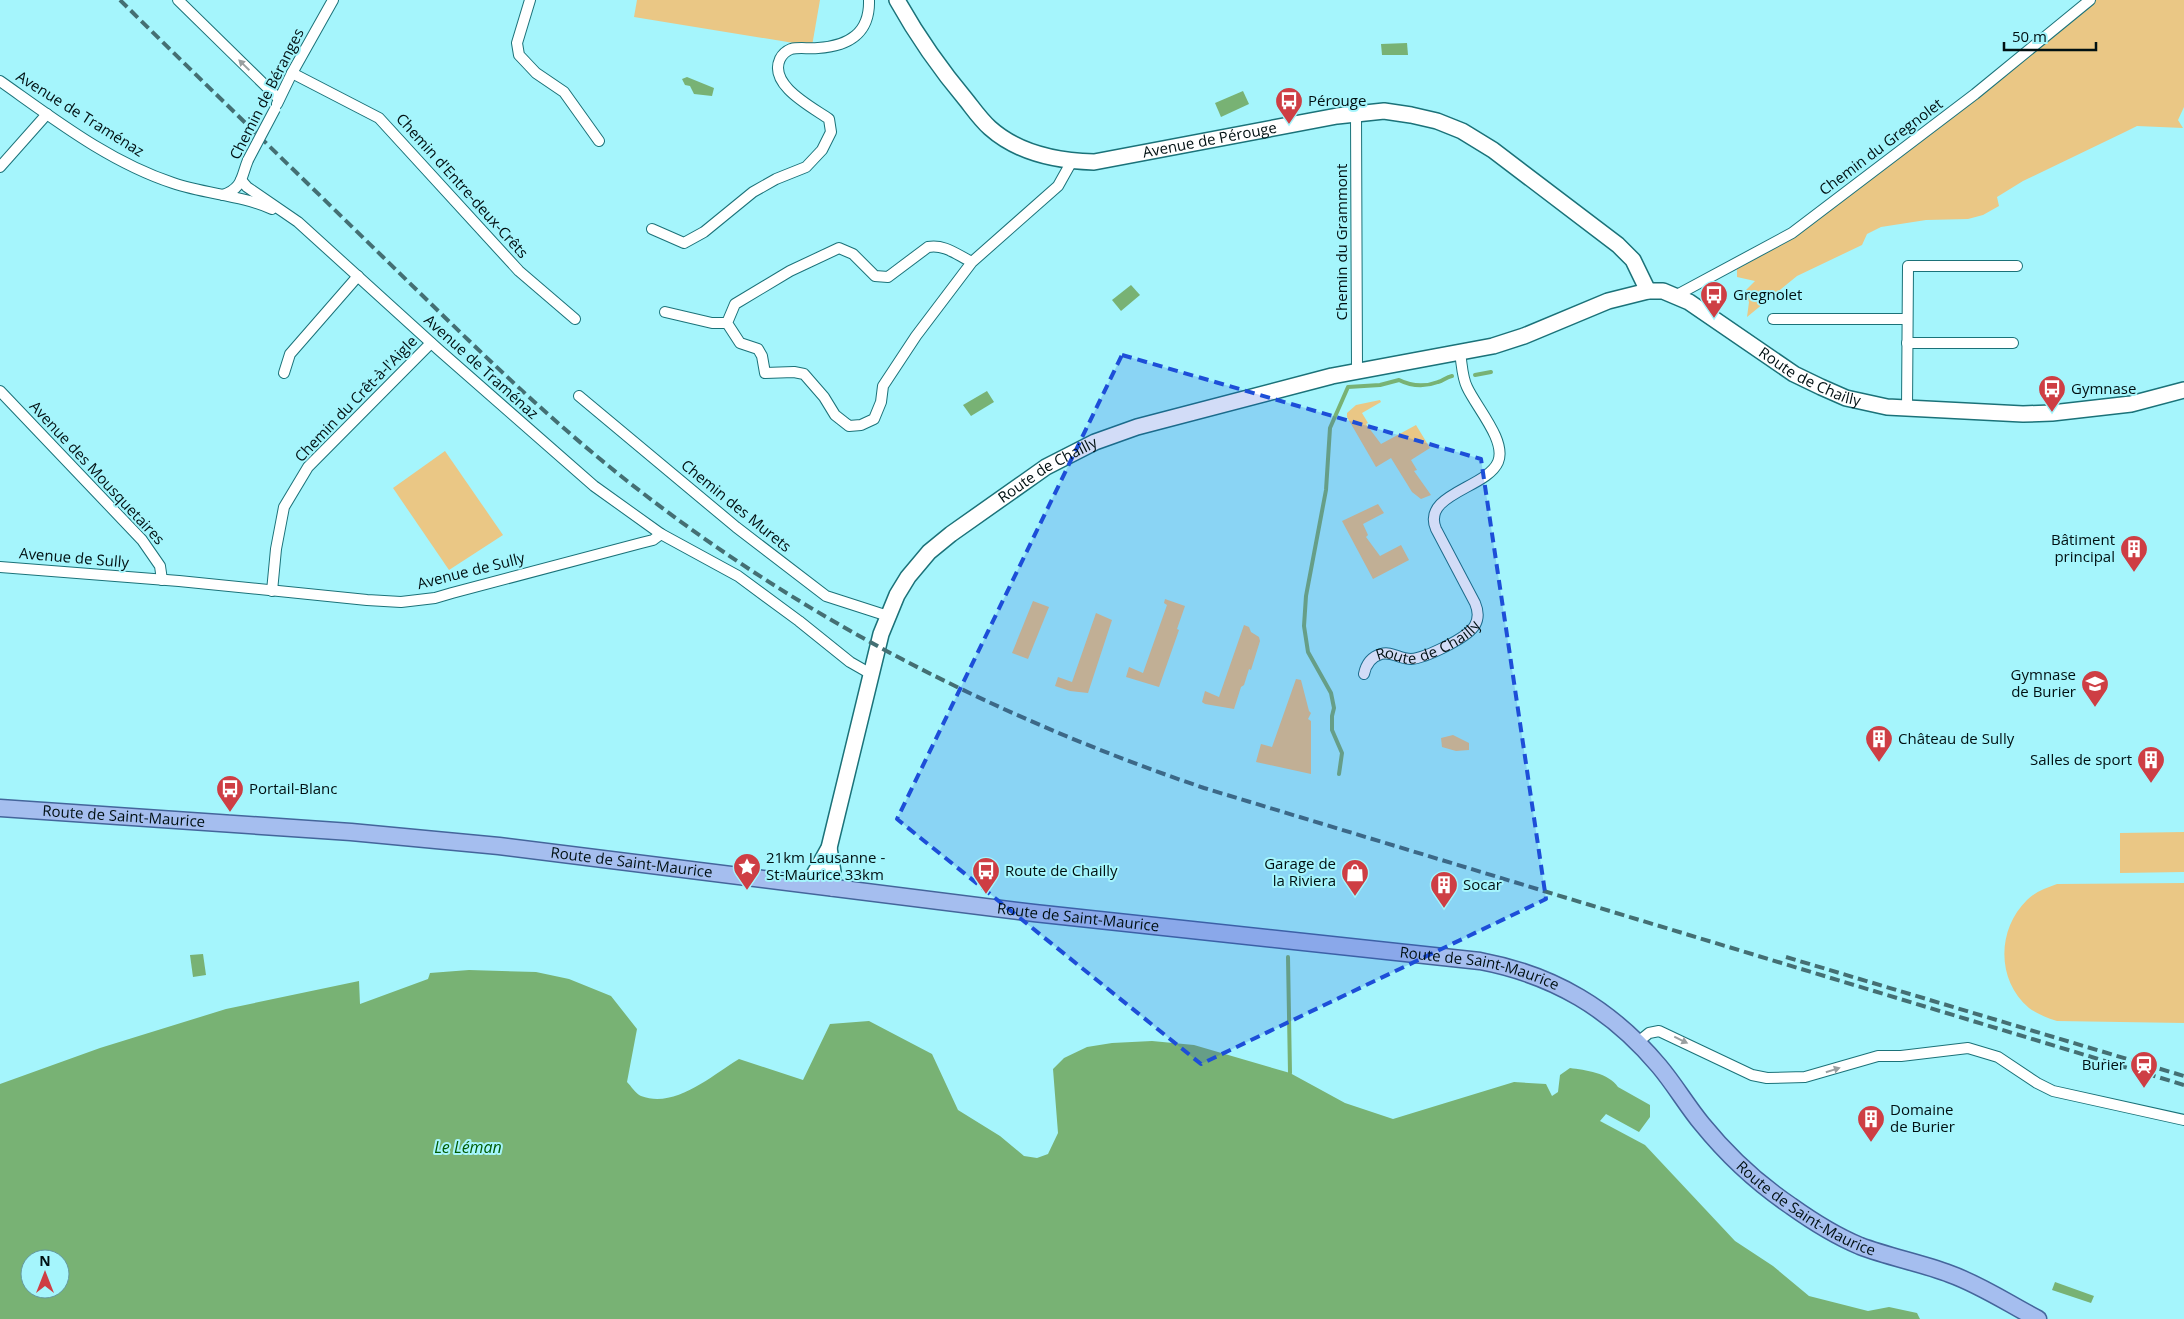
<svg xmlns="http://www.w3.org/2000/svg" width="2184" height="1319" viewBox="0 0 2184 1319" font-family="'Open Sans',sans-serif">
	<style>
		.green { fill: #eac785 }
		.water { fill: #78b274; fill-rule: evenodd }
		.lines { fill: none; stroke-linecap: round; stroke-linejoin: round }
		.stream { stroke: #78b274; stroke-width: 4 }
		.street-casing { stroke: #1b7279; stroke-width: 12 }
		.secondary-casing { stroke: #1b7279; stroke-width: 18 }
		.primary-casing { stroke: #44659b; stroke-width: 19 }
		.street { stroke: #fff; stroke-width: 10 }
		.secondary { stroke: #fff; stroke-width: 15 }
		.primary { stroke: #a5beef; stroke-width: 16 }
		.rail { stroke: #446f73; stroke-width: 4; stroke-dasharray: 10 5; stroke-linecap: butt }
		.street-bridge-casing { stroke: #1b7279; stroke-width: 12; stroke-linecap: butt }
		.street-bridge { stroke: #fff; stroke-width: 10 }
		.oneway { fill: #999fa0 }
		.marked { fill: #1d4ed8; fill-opacity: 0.2; stroke: #1d4ed8; stroke-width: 4; stroke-dasharray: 10 6; stroke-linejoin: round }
		.labels { text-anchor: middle; stroke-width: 4; stroke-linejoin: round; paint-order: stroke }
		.street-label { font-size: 15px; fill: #001012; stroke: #a5f5fc }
		.poi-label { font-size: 15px; fill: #001012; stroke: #a5f5fc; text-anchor: start }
		.water-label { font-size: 16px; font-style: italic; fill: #005b02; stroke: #a5f5fc }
	</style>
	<rect width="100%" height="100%" fill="#a5f5fc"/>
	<g class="green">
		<polygon points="637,0 820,0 812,46 634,17"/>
		<polygon points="2090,0 2184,0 2184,107 2178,120 2183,128 2137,126 2127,131 2023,181 1997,197 1999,206 1983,215 1968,219 1926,220 1881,227 1867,234 1862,245 1797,276 1747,317 1749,302 1744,292 1755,281 1737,277 1737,269 1793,238"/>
		<polygon points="1380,400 1381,402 1362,413 1368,423 1366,424 1381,444 1416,425 1430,448 1411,460 1417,470 1414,471 1431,495 1421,499 1412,492 1391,458 1376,467 1347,417 1347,413 1356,405"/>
		<polygon points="445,451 503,535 449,570 393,488"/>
		<polygon points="1378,504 1384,513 1363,524 1368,535 1366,537 1380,556 1401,545 1409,560 1373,579 1342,521"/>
		<polygon points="1165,599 1185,606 1177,629 1179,630 1159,687 1126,677 1129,667 1143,673 1167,605 1164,603"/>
		<polygon points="1033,601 1049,607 1028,659 1012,653"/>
		<polygon points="1096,613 1112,620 1088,693 1070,691 1055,686 1058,677 1072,682"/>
		<polygon points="1244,625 1249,627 1251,632 1259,637 1260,641 1251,670 1249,669 1244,685 1241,687 1234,709 1205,704 1202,702 1205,691 1219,697"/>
		<polygon points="1296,679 1301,680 1309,711 1311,713 1308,719 1311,721 1311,774 1256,762 1261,744 1272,747"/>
		<polygon points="1453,735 1469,743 1469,750 1456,751 1442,747 1441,738"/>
		<polygon points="2184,832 2184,872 2120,873 2120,833"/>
		<path d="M2184,883v140l-127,-2c-10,-3 -20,-7 -28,-13 -33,-28 -32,-79 -2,-108 8,-8 19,-12 30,-16z"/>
	</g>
	<g class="water">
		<polygon points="1407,43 1408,55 1382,55 1381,44"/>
		<polygon points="687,77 714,88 712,96 694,94 690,86 685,85 682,79"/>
		<polygon points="1243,91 1249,104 1221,117 1215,103"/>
		<polygon points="1131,285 1140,295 1121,311 1112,300"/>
		<polygon points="987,391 994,402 971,416 963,405"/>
		<polygon points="203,954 206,975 193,977 190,955"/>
		<path d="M469,970l67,2 33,7 42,17 26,33 -10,53c4,4 9,12 14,14 34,13 70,-20 98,-37l64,21 27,-56 39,-3 63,33 26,56 42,26 24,20 13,2 11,-4 10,-21 -5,-64 11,-11 23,-11 25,-4 40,-2 42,4 96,28 55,30 48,16 121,-37 32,2 6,12 6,-4 2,-17 10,-7c15,2 39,5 48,19l32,18v12l-11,15 -33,-18 -6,7 45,24 90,96 38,25 36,30 59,15 21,-4 28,6 3,6h-1920v-235l100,-36 126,-39 133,-28 1,23 68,-25 2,-6zM30,1259h30v30h-30z"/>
		<polygon points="2055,1282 2094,1296 2091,1303 2052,1290"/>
	</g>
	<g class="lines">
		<g class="stream">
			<polyline points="1475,375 1491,372"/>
			<path d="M1339,774l3,-21 -10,-23v-14l2,-8 -3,-15 -23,-41 -4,-26 2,-30 20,-106 4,-62 18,-41 32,-2 19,-5c12,6 26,7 39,2 5,-1 8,-5 14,-6"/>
			<polyline points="1288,957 1290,1073"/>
		</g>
		<defs>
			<g id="street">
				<polyline points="178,0 279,99"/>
				<polyline points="530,0 517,43 519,55 536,73 564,92 599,141"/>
				<polyline points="292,73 379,118 519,271 575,319"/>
				<path d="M0,81c54,38 109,81 173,102 32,11 68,12 99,26"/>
				<polyline points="277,104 292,73 333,0"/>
				<polyline points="1356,114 1357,370"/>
				<polyline points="0,167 47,114"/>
				<polyline points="241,180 247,187 298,222 439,350 594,486 661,534 738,576 799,621 850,662 871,674"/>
				<path d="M223,195c20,-7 18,-18 25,-35"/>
				<path d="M652,229l32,14 20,-11 49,-40 23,-13 30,-12 16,-17 9,-18 -2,-13c-17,-12 -61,-34 -49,-60 2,-4 6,-8 11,-10 8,-2 18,0 27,-1 31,-2 52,-15 51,-48"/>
				<path d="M972,262c-15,-7 -27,-18 -44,-15l-40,30 -13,-1 -22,-22 -14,-6 -49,23 -55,33 -8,19 13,20 18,6 4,7 3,17 29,-1 10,2 20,23 11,18 14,11 12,-1 13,-6 7,-17 2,-16 33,-50 56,-74 86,-76 14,-25"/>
				<polyline points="1675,296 1792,233 1975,94 2090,0"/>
				<polyline points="665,312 712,323 727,323"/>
				<polyline points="1773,319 1907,319"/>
				<polyline points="1907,343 2013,343"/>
				<polyline points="284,373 290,354 358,276"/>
				<polyline points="0,391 142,540 160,566 162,580"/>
				<polyline points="579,396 736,527 826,596 888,616"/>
				<polyline points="1907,409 1908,266 2017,266"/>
				<polyline points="0,567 179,581 367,600 401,602 435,598 452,593 641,543 653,540 661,534"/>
				<polyline points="272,591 276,549 284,507 308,467 431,343"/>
				<path id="s1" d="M1364,674c2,-10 7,-17 17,-20 11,-3 18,5 30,5 14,-1 57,-21 64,-34 4,-7 3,-15 0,-22l-39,-74c-15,-35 51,-41 62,-67 9,-21 -22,-55 -31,-75 -5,-10 -5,-23 -7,-34"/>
				<polyline points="1638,1042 1649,1033 1659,1031 1752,1075 1767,1078 1805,1077 1878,1056 1901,1056 1968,1048 1998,1057 2037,1083 2053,1091 2184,1120"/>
			</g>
			<g id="secondary">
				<path id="s2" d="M897,0c20,36 44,70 70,101 7,9 14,19 23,27 28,25 67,33 104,34l243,-46 47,-5 27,4 26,6 25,10 31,19 125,95 15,15 15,31"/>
				<polyline points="829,848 833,872 832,888"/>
				<path id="s3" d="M811,885l4,-12 14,-25 52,-214 16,-39 11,-18 21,-25 22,-18 95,-67 49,-25 42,-15 195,-51 161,-30 31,-10 84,-35 40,-10h15l26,11 105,72 27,13 25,11 41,9 136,7 29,-1 79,-9 53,-14"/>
			</g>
			<g id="primary">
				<path id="s4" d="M0,808l351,24 148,14 535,67 446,48c74,14 131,48 179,105 16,19 28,40 43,58 26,32 55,59 89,82 21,15 45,30 69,40 29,11 61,17 90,28 31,11 59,30 88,45"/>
			</g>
		</defs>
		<use href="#street" class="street-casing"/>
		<use href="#secondary" class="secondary-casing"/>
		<use href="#primary" class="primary-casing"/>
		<use href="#street" class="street"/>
		<use href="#secondary" class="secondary"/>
		<use href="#primary" class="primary"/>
		<g class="rail">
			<path d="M120,0c87,86 175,171 263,257 83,81 165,163 257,234 170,132 361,228 564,297l980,297"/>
			<polyline points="1786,957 2184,1076"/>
		</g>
		<defs>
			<polyline id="street-bridge" points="248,160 275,109"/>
		</defs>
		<use href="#street-bridge" class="street-bridge-casing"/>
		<use href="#street-bridge" class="street-bridge"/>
	</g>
	<defs><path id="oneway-solid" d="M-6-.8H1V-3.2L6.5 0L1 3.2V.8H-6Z" transform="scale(1.25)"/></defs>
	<g class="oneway">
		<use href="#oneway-solid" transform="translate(244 65) rotate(-136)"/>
		<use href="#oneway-solid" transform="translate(1681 1040) rotate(26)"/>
		<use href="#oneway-solid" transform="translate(1833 1070) rotate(-17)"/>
	</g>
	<path class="marked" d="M1122,355l359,104 65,440 -345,165 -304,-245z"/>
	<defs>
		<symbol id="bus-pin" viewBox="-11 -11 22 30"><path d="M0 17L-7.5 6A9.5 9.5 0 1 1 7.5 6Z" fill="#ce3e44" stroke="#a5f5fc"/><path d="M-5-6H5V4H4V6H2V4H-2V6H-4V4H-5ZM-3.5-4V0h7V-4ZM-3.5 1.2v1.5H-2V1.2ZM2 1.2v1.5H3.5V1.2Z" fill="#fff"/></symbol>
		<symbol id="building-pin" viewBox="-11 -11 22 30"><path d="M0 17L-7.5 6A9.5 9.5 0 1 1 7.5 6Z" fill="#ce3e44" stroke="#a5f5fc"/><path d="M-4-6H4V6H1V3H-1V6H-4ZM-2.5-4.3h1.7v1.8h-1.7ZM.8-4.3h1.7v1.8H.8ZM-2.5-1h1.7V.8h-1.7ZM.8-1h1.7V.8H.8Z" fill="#fff"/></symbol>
		<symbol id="university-pin" viewBox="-11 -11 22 30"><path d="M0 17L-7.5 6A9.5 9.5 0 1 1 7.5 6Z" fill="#ce3e44" stroke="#a5f5fc"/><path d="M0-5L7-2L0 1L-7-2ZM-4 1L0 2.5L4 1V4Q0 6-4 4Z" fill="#fff"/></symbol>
		<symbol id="sight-pin" viewBox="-11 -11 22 30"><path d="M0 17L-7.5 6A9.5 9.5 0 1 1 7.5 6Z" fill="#ce3e44" stroke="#a5f5fc"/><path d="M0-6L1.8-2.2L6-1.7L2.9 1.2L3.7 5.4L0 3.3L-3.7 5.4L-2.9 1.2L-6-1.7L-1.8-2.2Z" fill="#fff"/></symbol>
		<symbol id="shop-pin" viewBox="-11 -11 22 30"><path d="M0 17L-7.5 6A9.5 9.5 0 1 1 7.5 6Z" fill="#ce3e44" stroke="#a5f5fc"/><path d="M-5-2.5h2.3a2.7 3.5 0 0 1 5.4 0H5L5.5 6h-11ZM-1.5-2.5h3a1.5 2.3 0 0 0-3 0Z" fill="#fff"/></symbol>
		<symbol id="station-pin" viewBox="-11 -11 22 30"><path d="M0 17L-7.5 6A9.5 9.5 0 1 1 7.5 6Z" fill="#ce3e44" stroke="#a5f5fc"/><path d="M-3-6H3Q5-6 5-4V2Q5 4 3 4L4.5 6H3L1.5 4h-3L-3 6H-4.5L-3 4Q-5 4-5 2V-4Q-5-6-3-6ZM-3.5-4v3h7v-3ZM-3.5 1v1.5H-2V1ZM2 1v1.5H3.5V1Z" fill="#fff"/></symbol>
	</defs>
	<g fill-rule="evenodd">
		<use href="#bus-pin" x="1273" y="85" width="32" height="43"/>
		<use href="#bus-pin" x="1698" y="279" width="32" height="43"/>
		<use href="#bus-pin" x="2036" y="373" width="32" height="43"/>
		<use href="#building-pin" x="2118" y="533" width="32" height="43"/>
		<use href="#university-pin" x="2079" y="668" width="32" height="43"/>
		<use href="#building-pin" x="1863" y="723" width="32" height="43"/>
		<use href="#building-pin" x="2135" y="744" width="32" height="43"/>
		<use href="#bus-pin" x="214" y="773" width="32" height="43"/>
		<use href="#sight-pin" x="731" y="851" width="32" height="43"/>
		<use href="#bus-pin" x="970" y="855" width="32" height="43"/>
		<use href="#shop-pin" x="1339" y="857" width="32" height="43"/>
		<use href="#building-pin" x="1428" y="869" width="32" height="43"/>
		<use href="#station-pin" x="2128" y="1049" width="32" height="43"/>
		<use href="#building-pin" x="1855" y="1103" width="32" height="43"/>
	</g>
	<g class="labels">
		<g class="street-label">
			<text transform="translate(267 94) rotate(-63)" y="5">Chemin de Béranges</text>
			<text transform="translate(80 114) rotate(32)" y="5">Avenue de Traménaz</text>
			<text dy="5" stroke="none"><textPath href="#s2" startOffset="388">Avenue de Pérouge</textPath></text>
			<text transform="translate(1881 147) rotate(-37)" y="5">Chemin du Gregnolet</text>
			<text transform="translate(462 186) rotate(48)" y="5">Chemin d'Entre-deux-Crêts</text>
			<text transform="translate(1342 242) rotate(-90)" y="5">Chemin du Grammont</text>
			<text transform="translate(481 367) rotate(42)" y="5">Avenue de Traménaz</text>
			<text dy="5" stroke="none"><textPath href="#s3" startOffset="1318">Route de Chailly</textPath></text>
			<text transform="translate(356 399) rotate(-46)" y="5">Chemin du Crêt-à-l'Aigle</text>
			<text dy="5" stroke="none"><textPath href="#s3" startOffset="502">Route de Chailly</textPath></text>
			<text transform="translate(97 473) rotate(47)" y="5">Avenue des Mousquetaires</text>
			<text transform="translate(736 506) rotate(39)" y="5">Chemin des Murets</text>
			<text transform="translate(74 558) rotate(5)" y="5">Avenue de Sully</text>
			<text transform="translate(471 571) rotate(-14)" y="5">Avenue de Sully</text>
			<text dy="5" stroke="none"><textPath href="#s1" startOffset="79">Route de Chailly</textPath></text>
			<text dy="5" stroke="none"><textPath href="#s4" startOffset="124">Route de Saint-Maurice</textPath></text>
			<text dy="5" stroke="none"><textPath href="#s4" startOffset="634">Route de Saint-Maurice</textPath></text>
			<text dy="5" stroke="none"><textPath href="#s4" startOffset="1084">Route de Saint-Maurice</textPath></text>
			<text dy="5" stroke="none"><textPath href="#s4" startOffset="1489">Route de Saint-Maurice</textPath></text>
			<text dy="5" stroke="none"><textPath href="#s4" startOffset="1908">Route de Saint-Maurice</textPath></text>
		</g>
		<g class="poi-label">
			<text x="1308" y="106">Pérouge</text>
			<text x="1733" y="300">Gregnolet</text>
			<text x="2071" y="394">Gymnase</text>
			<text x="2115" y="545" text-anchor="end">Bâtiment<tspan x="2115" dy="17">principal</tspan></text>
			<text x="2076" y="680" text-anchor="end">Gymnase<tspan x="2076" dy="17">de Burier</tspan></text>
			<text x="1898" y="744">Château de Sully</text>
			<text x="2132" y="765" text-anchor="end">Salles de sport</text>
			<text x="249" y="794">Portail-Blanc</text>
			<text x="766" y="863">21km Lausanne -<tspan x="766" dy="17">St-Maurice 33km</tspan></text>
			<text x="1336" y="869" text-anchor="end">Garage de<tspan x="1336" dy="17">la Riviera</tspan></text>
			<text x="1005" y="876">Route de Chailly</text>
			<text x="1463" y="890">Socar</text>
			<text x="2125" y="1070" text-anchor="end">Burier</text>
			<text x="1890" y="1115">Domaine<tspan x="1890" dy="17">de Burier</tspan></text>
		</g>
		<g class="water-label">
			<text x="468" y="1153">Le Léman</text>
		</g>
	</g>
	<g transform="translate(45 1274)"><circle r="24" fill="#a5f5fc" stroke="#63999e"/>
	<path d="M0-4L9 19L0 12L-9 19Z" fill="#ce3e44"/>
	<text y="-8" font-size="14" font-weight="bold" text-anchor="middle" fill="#001012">N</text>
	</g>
	<path d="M2004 42v8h92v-8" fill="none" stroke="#001012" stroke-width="2.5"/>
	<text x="2012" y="42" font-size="15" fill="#001012" stroke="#a5f5fc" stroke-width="4" paint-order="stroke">50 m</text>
</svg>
